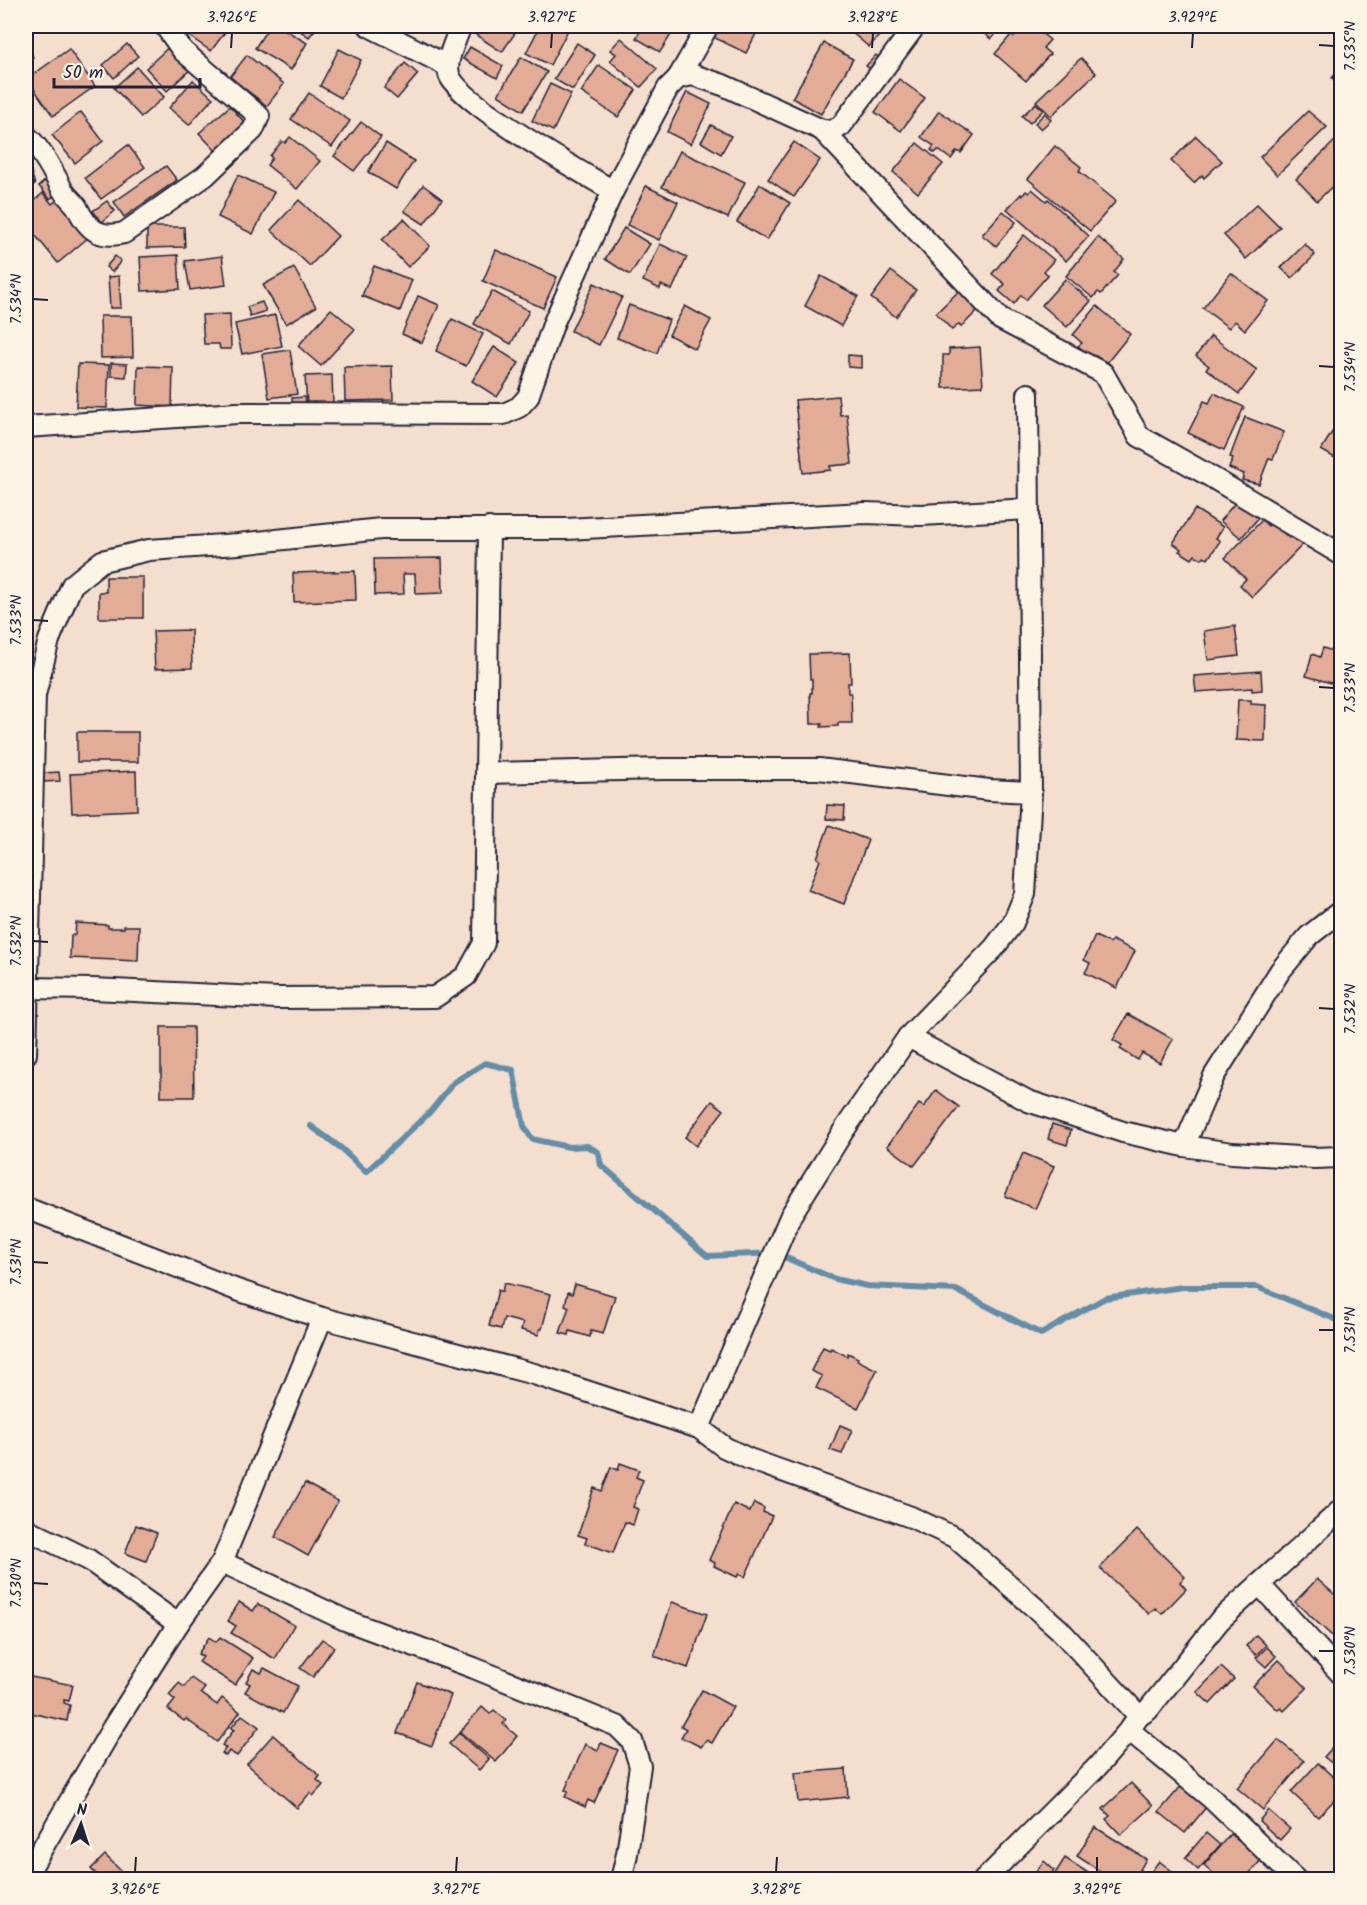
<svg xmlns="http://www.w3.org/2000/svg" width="1367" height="1905" viewBox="0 0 1367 1905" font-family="Kalam,sans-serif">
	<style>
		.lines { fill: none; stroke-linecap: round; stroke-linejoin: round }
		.stream { stroke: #638da8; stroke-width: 6 }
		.building { fill: #e2ac97; stroke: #22223b; stroke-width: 1.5 }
		.street-casing { stroke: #22223b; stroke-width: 24 }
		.street { stroke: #fcf5e5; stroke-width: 20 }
		.ticks { fill: none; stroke: #22223b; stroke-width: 2 }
		.neatline { fill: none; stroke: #22223b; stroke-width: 2 }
		.ticks-label { font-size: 15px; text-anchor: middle; fill: #22223b }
	</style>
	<rect width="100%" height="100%" fill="#f4dfce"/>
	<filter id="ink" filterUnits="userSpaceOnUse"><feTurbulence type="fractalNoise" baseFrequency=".0167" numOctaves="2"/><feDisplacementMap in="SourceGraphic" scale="12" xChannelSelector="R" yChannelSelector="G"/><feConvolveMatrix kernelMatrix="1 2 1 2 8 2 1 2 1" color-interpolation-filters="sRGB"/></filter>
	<g filter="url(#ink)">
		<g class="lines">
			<polyline class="stream" points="311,1126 341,1148 366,1172 430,1112 454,1082 485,1063 513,1070 524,1126 532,1139 569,1147 587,1146 598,1152 601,1165 707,1256 775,1253 835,1279 867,1286 956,1290 1041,1334 1105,1298 1183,1287 1257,1287 1342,1322"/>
		</g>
		<g class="building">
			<polygon points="174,26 225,26 228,28 211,51"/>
			<polygon points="269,26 279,26 307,43 291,70 255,48"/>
			<polygon points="293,26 318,26 309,37"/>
			<polygon points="478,26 520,26 502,52 473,33"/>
			<polygon points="540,26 570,26 550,65 526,53"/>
			<polygon points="643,26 668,26 674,30 660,52 636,38"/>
			<polygon points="718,26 760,26 746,53 713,37"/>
			<polygon points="844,26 888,26 869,47"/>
			<polygon points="975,26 1003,26 991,39"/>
			<polygon points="1024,26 1033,26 1050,40 1043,48 1050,54 1026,81 995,54 1011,35 1014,37"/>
			<polygon points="621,38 657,69 641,87 610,61 616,54 610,50"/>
			<polygon points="577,43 595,55 573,90 554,79"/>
			<polygon points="824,43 853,59 821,114 792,98"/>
			<polygon points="127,44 138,56 114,78 103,65"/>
			<polygon points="172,44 193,67 167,91 146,68"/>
			<polygon points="26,45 33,57 26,61"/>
			<polygon points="470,47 503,66 497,78 463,59"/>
			<polygon points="69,49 95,86 53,116 27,79"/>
			<polygon points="339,49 361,60 341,98 320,86"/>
			<polygon points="247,55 284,84 267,106 230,77"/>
			<polygon points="876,55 885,62 875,73 866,66"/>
			<polygon points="521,57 547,72 523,111 498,95"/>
			<polygon points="1081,58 1096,73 1051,116 1036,101"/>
			<polygon points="405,63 418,74 397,99 384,88"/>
			<polygon points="599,65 636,90 618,117 581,92"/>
			<polygon points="137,67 164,97 141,117 114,88"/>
			<polygon points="1342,67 1342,87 1332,78"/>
			<polygon points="899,79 925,98 901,131 875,112"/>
			<polygon points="193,80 213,98 189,125 169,108"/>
			<polygon points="550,84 571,94 553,131 532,121"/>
			<polygon points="687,92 711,104 691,144 667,132"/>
			<polygon points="309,93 350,121 332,147 291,119"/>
			<polygon points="1036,103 1043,110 1030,123 1022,116"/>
			<polygon points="230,106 247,125 217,152 199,133"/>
			<polygon points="939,111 974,135 961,153 957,151 951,159 938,150 935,153 931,150 934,146 921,137"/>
			<polygon points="1308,111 1327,127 1277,175 1260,157"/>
			<polygon points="81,112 103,141 75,163 52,135"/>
			<polygon points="1045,113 1051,120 1041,129 1035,123"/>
			<polygon points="361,122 381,137 354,171 334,156"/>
			<polygon points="711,125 731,136 721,154 701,142"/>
			<polygon points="1342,134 1342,177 1317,201 1296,179"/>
			<polygon points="1196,136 1222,161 1204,178 1202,175 1194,183 1171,161"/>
			<polygon points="290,137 320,161 297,189 267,165 272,158 270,156 282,141 285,143"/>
			<polygon points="794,142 820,160 794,197 768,179"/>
			<polygon points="386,143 414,161 396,189 368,172"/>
			<polygon points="917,143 943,164 918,193 893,172"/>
			<polygon points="128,145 145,167 101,199 85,178"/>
			<polygon points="1055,146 1081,167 1079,171 1116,201 1090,231 1028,179"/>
			<polygon points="680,151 745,182 728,218 662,187"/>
			<polygon points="26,155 35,185 26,187"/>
			<polygon points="166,166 177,180 124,217 114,202"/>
			<polygon points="238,175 274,192 253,234 218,217"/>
			<polygon points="47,179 58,192 50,199 39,186"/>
			<polygon points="760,184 790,203 767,240 737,222"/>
			<polygon points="423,185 442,199 424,224 404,211"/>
			<polygon points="646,186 678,202 659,240 627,225"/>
			<polygon points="1032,189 1046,201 1048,199 1089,236 1066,261 1007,209 1021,194 1022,196 1026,191 1029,193"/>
			<polygon points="43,193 52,204 57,200 89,237 58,263 26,224 26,208"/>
			<polygon points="299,200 338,236 310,266 271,230"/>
			<polygon points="107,201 115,211 102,222 93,211"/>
			<polygon points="1257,204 1280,227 1246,259 1224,235"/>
			<polygon points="1003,211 1016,222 996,246 982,235"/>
			<polygon points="404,219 430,246 408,267 382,240"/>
			<polygon points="147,227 184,227 185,247 147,248"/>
			<polygon points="624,228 650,244 630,275 605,259"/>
			<polygon points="1024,235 1054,260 1044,271 1048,275 1026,300 1021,295 1014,304 999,291 1005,284 992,274"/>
			<polygon points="1098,237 1124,259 1114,272 1118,275 1101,294 1098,292 1093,298 1066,276"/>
			<polygon points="660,244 687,257 672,290 661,285 660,289 643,281"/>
			<polygon points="1305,244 1315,255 1292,278 1281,268"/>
			<polygon points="496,250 557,277 543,308 483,281"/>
			<polygon points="178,255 180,289 142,291 140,257"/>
			<polygon points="115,256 121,261 112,272 106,267"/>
			<polygon points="222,256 226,285 190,290 185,261"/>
			<polygon points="374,266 412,280 400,311 362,296"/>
			<polygon points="294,268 316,307 286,324 263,285"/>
			<polygon points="891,271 916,290 896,317 871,298"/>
			<polygon points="1231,273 1268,301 1245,330 1235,321 1229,328 1203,308"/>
			<polygon points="119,276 121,308 110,308 108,277"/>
			<polygon points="821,276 858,296 841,326 805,306"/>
			<polygon points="1065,279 1091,301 1067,327 1042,305"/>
			<polygon points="594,283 622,297 599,345 571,331"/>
			<polygon points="963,287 982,306 961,327 959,324 952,330 936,313"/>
			<polygon points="492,291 529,311 511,344 474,324"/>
			<polygon points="418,296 439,305 422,343 402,334"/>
			<polygon points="262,302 266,311 250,316 247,307"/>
			<polygon points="629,305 669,320 657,353 617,338"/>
			<polygon points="685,306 711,320 695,349 669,335"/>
			<polygon points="1097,306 1130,334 1106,364 1096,356 1094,359 1078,346 1082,343 1073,335"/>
			<polygon points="331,309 355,329 321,366 298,346"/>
			<polygon points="230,314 231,349 220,349 219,344 204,344 202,315"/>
			<polygon points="275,315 282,346 242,354 235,324"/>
			<polygon points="100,316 132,316 133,357 101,358"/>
			<polygon points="452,319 483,334 466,366 436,351"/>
			<polygon points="1211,336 1257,370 1239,394 1206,369 1209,366 1196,356"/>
			<polygon points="494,347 519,363 497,397 472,381"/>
			<polygon points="980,347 983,386 943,388 943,355 949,355 949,349"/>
			<polygon points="290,350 297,394 269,398 262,354"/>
			<polygon points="848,355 861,356 861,368 848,367"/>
			<polygon points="111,363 127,364 126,377 111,376"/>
			<polygon points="78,364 109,365 107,408 76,407"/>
			<polygon points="138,366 173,367 172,407 137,405"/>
			<polygon points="392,366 393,400 345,401 344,367"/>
			<polygon points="332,375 333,404 307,406 305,376"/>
			<polygon points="1214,393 1244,407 1224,450 1188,433 1204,401 1209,403"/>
			<polygon points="838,396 840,415 847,414 852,464 830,466 831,470 803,473 795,400"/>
			<polygon points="305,397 305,407 292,408 292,398"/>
			<polygon points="1245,417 1284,432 1273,459 1269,458 1259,484 1242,480 1244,474 1229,468 1233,458 1230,457"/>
			<polygon points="1339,421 1342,422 1342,462 1321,450"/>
			<polygon points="1238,499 1259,517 1241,538 1220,521"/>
			<polygon points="1195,509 1223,527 1216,538 1220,541 1208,559 1204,556 1202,559 1195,555 1192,559 1179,551 1181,549 1173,543"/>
			<polygon points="1262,520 1268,526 1272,522 1289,538 1295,531 1306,541 1252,597 1240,585 1246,579 1225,558"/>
			<polygon points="442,558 443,593 416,594 415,574 403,574 404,594 375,595 374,559"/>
			<polygon points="355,571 356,600 294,602 293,573"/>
			<polygon points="106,577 143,577 143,618 99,618 99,592 106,592"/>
			<polygon points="1235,626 1239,656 1208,660 1204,631"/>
			<polygon points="191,630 192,668 155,669 153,631"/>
			<polygon points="1323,648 1342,654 1342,686 1306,676 1312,654 1320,657"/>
			<polygon points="850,653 851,683 848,683 848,693 851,693 852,723 838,723 838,726 821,727 822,724 811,724 810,693 812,693 812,679 810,679 809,654"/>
			<polygon points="1261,671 1262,690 1252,691 1252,688 1196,692 1194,676"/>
			<polygon points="1238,700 1251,700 1251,704 1266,705 1265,741 1236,740"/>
			<rect x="77" y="732" width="61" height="30"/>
			<polygon points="136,771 137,810 72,813 70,774"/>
			<polygon points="59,772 60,781 44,782 44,773"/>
			<polygon points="827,805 845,806 844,820 826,819"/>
			<polygon points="829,825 868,840 844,904 808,890 820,860 817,858"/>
			<polygon points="76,923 108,925 108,928 124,928 124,926 139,926 138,961 70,958 71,935 75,935"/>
			<polygon points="1095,936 1110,943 1112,940 1135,951 1117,988 1085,973 1090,963 1084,960"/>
			<polygon points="1128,1014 1173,1039 1160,1063 1142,1053 1138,1060 1120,1049 1122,1045 1113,1040"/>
			<polygon points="161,1027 193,1027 194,1097 161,1097"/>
			<polygon points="936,1090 959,1107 914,1166 887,1146 919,1104 924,1107"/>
			<polygon points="712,1101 724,1110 696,1146 685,1137"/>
			<polygon points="1052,1124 1071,1130 1067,1145 1048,1139"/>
			<polygon points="1023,1153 1054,1166 1035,1209 1005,1196"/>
			<polygon points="504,1283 551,1294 542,1329 540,1329 539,1335 521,1330 523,1323 504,1318 501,1329 489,1326 498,1290 502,1292"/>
			<polygon points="575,1284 615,1296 603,1334 591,1331 590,1337 570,1331 569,1335 560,1333 569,1307 565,1305 568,1292 572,1294"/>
			<polygon points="823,1347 830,1350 831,1348 847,1356 848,1353 858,1358 857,1360 877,1370 858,1408 816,1388 822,1376 811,1371"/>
			<polygon points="840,1425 852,1430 842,1454 830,1450"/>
			<polygon points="620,1463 639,1470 636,1477 643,1480 633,1507 638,1509 633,1525 625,1522 613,1553 585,1543 587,1538 578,1535 594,1488 602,1491 611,1467 618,1470"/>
			<polygon points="305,1483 338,1501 308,1556 275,1537"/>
			<polygon points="754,1503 764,1508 763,1512 772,1516 745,1577 739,1574 737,1577 714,1566 715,1563 709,1560 734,1504 750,1512"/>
			<polygon points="136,1525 157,1533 146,1561 125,1553"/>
			<polygon points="1137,1530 1185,1577 1180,1582 1186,1589 1162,1614 1155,1608 1149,1614 1100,1568"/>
			<polygon points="1317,1579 1342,1601 1341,1644 1295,1602"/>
			<polygon points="239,1602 253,1611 258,1604 294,1625 275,1659 231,1633 236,1626 228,1621"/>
			<polygon points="672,1602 707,1614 688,1668 654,1656"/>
			<polygon points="1256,1635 1266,1645 1256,1655 1246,1646"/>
			<polygon points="209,1637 216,1642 220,1637 253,1658 235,1685 199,1662 203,1657 198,1654"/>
			<polygon points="322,1639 334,1647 313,1677 300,1668"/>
			<polygon points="1267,1647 1276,1656 1266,1667 1256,1658"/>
			<polygon points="1279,1660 1307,1688 1284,1711 1281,1708 1278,1710 1253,1686"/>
			<polygon points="1221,1667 1234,1679 1210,1704 1197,1692"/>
			<polygon points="264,1668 298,1686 283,1713 245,1692 250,1684 246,1682 253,1669 261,1673"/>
			<polygon points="26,1676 73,1685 69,1701 64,1700 64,1703 70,1705 67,1721 26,1712"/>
			<polygon points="191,1678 205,1688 201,1693 217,1705 222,1698 240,1712 217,1742 186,1719 184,1721 168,1709 175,1700 169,1695 179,1683 184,1687"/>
			<polygon points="417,1682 451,1695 432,1746 397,1733"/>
			<polygon points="702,1690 733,1707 712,1743 706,1740 701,1747 681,1737 686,1729 681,1726"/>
			<polygon points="482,1707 490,1714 494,1710 506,1720 503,1724 517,1736 496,1762 460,1732"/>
			<polygon points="242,1715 259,1727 237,1756 229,1751 226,1756 222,1753 226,1748 222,1745 234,1730 231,1728"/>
			<polygon points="459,1733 489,1759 479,1770 449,1744"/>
			<polygon points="273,1735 320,1776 317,1780 323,1785 313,1796 310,1793 297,1808 247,1764"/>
			<polygon points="1342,1737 1342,1771 1324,1757"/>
			<polygon points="1278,1740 1304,1761 1263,1810 1237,1788"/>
			<polygon points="601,1743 618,1750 594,1803 588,1800 585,1807 565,1797 568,1791 565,1790 585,1744 598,1750"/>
			<polygon points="1318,1763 1342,1785 1342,1792 1318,1817 1291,1792"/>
			<polygon points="846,1769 848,1797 798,1802 795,1773"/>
			<polygon points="1131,1783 1153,1806 1121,1835 1106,1819 1110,1816 1103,1809"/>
			<polygon points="1182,1785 1207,1806 1185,1833 1159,1812"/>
			<polygon points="1268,1810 1290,1829 1280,1840 1259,1821"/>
			<polygon points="1095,1827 1146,1859 1134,1880 1114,1880 1077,1856"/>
			<polygon points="1206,1833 1220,1845 1198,1870 1185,1858"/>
			<polygon points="1230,1834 1261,1860 1244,1880 1211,1880 1215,1875 1204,1865"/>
			<polygon points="105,1855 130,1880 102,1880 91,1869"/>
			<polygon points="1065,1858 1099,1880 1051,1880"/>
			<polygon points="1044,1861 1054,1870 1047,1880 1041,1880 1034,1874"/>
			<polygon points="1159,1861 1181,1878 1180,1880 1145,1880"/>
		</g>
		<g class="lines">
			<defs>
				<g id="street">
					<polyline points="369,26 448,66"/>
					<path d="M461,26c-5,13 -16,34 -12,48 7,27 134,99 164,117"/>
					<polyline points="678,78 708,26"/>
					<polyline points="822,130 1000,319 1103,373 1139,436 1208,475 1342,555"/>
					<path d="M26,136c14,10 28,37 36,53 4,7 11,12 15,18 4,9 11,20 20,25 9,4 19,3 27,1l81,-57 48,-46 6,-14 -76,-65 -18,-25"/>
					<polyline points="26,427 237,413 504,414 519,407 528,397 554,322 613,191 668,88 678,78 693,75 723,85 822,130 832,131 841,126 915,26"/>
					<polyline points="487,773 664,769 819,769 989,790 1031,792"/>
					<polyline points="26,988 93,989 277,998 435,997 466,976 484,943 489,528"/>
					<polyline points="908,1037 1028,1101 1123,1132 1184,1146 1232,1153 1314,1158 1342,1157"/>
					<polyline points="26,1054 35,695 49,640 72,585 102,561 149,550 238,544 381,529 566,529 865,513 921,515 1028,509"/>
					<polyline points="1184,1146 1214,1076 1280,971 1309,936 1342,910"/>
					<polyline points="26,1208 237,1290 322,1318 534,1374 699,1428 724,1447 749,1459 911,1517 956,1538 1059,1629 1139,1716"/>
					<polyline points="699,1428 791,1215 844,1130 908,1037 994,948 1013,923 1025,894 1031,792 1028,394"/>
					<polyline points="26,1529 89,1560 178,1624"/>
					<polyline points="222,1562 345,1620 474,1668 617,1726 632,1741 640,1766 627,1854 621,1880"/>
					<polyline points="1259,1584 1342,1675"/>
					<polyline points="1129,1730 1211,1798 1296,1880"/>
					<polyline points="26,1876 113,1727 178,1624 222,1562 322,1318"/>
					<polyline points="984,1880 1097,1767 1129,1730 1139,1716 1148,1710 1220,1620 1342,1509"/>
				</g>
			</defs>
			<use href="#street" class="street-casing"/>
			<use href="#street" class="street"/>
		</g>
	</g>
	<path class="ticks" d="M1319,45l15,1M231,48l1,-15M551,48l1,-15M872,48l1,-15M1192,48l1,-15M33,299l15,1M1319,366l15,1M33,620l15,1M1319,687l15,1M33,941l15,1M1319,1008l15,1M33,1262l15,1M1319,1330h15M33,1583l15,1M1319,1651h15M135,1872l1,-15M456,1872l1,-15M776,1872l1,-15M1097,1872v-15"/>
	<rect width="1367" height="1905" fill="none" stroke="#fcf5e5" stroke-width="66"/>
	<g transform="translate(81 1824) rotate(3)" stroke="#fcf5e5" stroke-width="4.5" paint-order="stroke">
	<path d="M0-4.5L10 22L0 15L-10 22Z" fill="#22223b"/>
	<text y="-9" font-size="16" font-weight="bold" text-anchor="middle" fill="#22223b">N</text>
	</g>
	<path d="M54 78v9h146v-9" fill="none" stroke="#22223b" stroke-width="3"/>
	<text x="63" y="78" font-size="18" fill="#22223b" stroke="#fcf5e5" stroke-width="4.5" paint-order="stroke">50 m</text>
	<rect x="33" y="33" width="1301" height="1839" class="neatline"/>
	<g class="ticks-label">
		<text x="232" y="22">3.926°E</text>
		<text x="552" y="22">3.927°E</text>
		<text x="873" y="22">3.928°E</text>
		<text x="1193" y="22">3.929°E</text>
		<text transform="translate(1350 46) rotate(-90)" y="5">7.535°N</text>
		<text transform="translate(16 299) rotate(-90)" y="5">7.534°N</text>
		<text transform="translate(1350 367) rotate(-90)" y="5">7.534°N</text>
		<text transform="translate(16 620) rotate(-90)" y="5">7.533°N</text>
		<text transform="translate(1350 688) rotate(-90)" y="5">7.533°N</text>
		<text transform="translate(16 941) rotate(-90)" y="5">7.532°N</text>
		<text transform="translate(1350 1009) rotate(-90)" y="5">7.532°N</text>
		<text transform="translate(16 1262) rotate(-90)" y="5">7.531°N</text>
		<text transform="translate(1350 1330) rotate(-90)" y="5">7.531°N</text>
		<text transform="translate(16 1583) rotate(-90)" y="5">7.530°N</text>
		<text transform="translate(1350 1651) rotate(-90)" y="5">7.530°N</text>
		<text x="135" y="1894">3.926°E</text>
		<text x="456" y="1894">3.927°E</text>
		<text x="776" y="1894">3.928°E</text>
		<text x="1097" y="1894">3.929°E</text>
	</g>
</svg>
